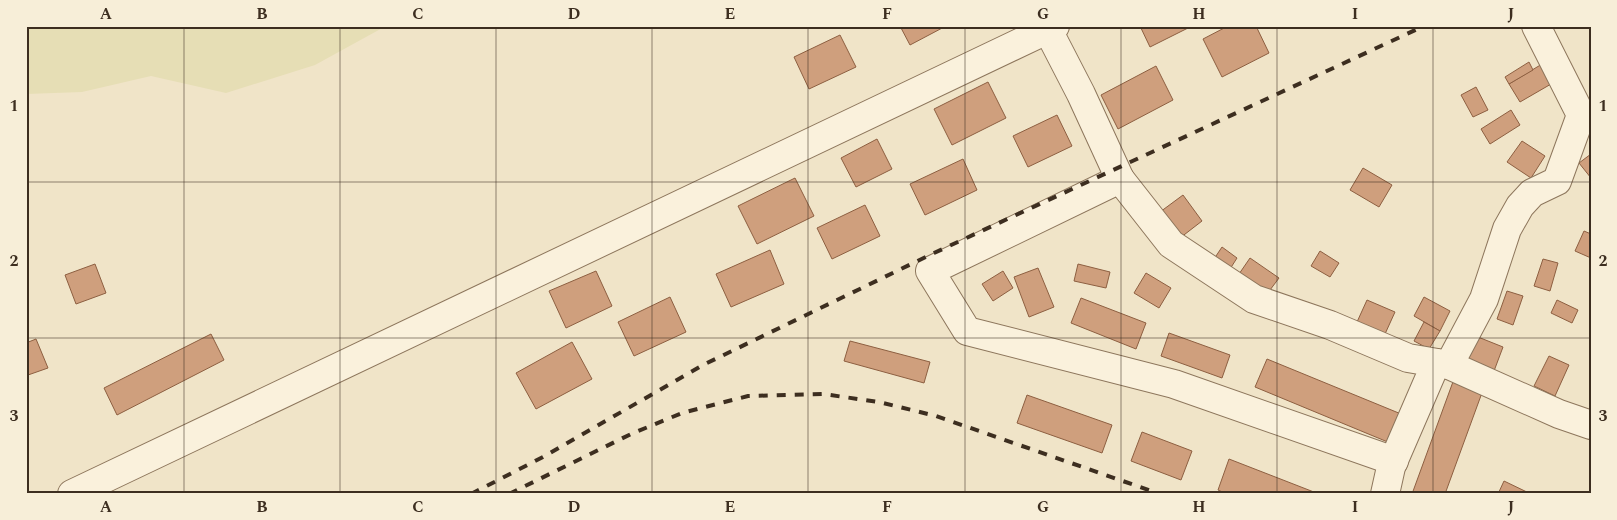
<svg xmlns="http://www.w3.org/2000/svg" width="1617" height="520" viewBox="0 0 1617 520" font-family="Spectral,serif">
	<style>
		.farmland { fill: #e6deb5 }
		.building { fill: #cf9f7d; stroke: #8d5f41 }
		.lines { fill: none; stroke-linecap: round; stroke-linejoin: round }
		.minor-casing { stroke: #8d765c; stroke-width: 30 }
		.minor { stroke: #faf1dc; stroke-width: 28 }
		.rail { stroke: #3d2e20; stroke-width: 4; stroke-dasharray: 9 9; stroke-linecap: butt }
		.grid { fill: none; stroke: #3d2e20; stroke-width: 1; stroke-opacity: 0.55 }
		.neatline { fill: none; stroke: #3d2e20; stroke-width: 2 }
		.grid-label { font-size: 16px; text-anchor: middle; font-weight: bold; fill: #3d2e20 }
	</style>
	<rect width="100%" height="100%" fill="#f0e4c8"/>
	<polygon class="farmland" points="26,26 386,26 315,65 226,93 151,76 82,92 26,94"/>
	<g class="building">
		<polygon points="900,26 946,26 910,45"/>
		<polygon points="1140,26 1192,26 1150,47"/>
		<polygon points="1228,26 1256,26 1269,53 1222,77 1203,39"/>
		<polygon points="840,35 856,67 809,89 794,57"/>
		<polygon points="1547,61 1558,80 1520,102 1509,84"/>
		<polygon points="1529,62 1533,70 1509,84 1505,77"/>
		<polygon points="1156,66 1173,100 1118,129 1101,95"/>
		<polygon points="988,82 1006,118 952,145 934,109"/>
		<polygon points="1476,87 1488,110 1473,117 1461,95"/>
		<polygon points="1511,110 1520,125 1490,144 1481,129"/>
		<polygon points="1057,115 1072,146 1028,167 1013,136"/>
		<polygon points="877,139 892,169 856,187 841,158"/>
		<polygon points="1522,141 1545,156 1531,178 1507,162"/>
		<polygon points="1591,154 1591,178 1579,163"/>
		<polygon points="963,159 977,190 925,215 910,184"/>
		<polygon points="1363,168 1392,185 1379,207 1350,190"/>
		<polygon points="795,178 814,216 757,244 738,206"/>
		<polygon points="1183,195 1202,221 1180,238 1160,212"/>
		<polygon points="865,205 880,236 832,259 817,228"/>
		<polygon points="1584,231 1591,234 1591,258 1575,251"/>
		<polygon points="1222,247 1237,258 1230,269 1214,259"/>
		<polygon points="770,250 784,284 731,307 716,274"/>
		<polygon points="1320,251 1339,263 1330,277 1311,266"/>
		<polygon points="1250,258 1279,278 1267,294 1239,274"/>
		<polygon points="1543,259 1558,263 1550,291 1534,286"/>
		<polygon points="95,264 106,293 76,304 65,275"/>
		<polygon points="1078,264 1110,272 1106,288 1074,281"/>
		<polygon points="1038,268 1054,307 1029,317 1014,277"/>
		<polygon points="596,271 612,306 566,328 549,291"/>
		<polygon points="1003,271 1013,288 993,301 982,284"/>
		<polygon points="1146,273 1171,288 1159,308 1134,293"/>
		<polygon points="1507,291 1523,296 1513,325 1497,319"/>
		<polygon points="670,297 686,332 634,356 618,322"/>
		<polygon points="1424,297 1450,311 1440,331 1414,316"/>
		<polygon points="1081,298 1146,323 1136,349 1071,323"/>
		<polygon points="1367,300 1395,312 1385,334 1357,322"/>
		<polygon points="1557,300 1578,310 1572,323 1551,313"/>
		<polygon points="1424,322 1440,331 1429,349 1414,341"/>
		<polygon points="1169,333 1230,355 1222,378 1161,356"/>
		<polygon points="211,334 224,360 117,415 104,388"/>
		<polygon points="1473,335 1503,347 1494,371 1464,359"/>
		<polygon points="36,339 48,368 28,375 26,343"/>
		<polygon points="850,341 930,362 924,383 844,361"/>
		<polygon points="572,342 592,379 536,409 516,373"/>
		<polygon points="1549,356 1569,365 1555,396 1534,386"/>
		<polygon points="1267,359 1406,416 1395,445 1255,387"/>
		<polygon points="1454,379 1483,390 1445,494 1412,494"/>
		<polygon points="1027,395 1112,425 1102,453 1017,423"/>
		<polygon points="1142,432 1192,451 1181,480 1131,461"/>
		<polygon points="1229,459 1319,494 1227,494 1218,490"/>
		<polygon points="1504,481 1531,494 1498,494"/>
	</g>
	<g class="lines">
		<defs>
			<g id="minor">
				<polyline points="1048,30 1081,94 1120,179"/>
				<polyline points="1449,365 1484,299 1507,229 1520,206 1532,193 1557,181 1581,115 1536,26"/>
				<polyline points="1394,461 1174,384 967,331 930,271 1120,179 1171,244 1254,299 1330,325 1408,358 1449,365 1559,414 1591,425"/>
				<polyline points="72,494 1055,26"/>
				<polyline points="1385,494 1391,467 1436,363"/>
			</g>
		</defs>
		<use href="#minor" class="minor-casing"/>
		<use href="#minor" class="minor"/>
		<g class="rail">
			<polyline points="471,494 543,457 703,365 934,253 1424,26"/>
			<polyline points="509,494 631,434 682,413 748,396 823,394 879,402 936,416 1160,494"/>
		</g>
	</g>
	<path class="grid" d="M184,26v468M340,26v468M496,26v468M652,26v468M808,26v468M965,26v468M1121,26v468M1277,26v468M1433,26v468M26,182h1565M26,338h1565"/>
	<rect width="1617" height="520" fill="none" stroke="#f7eed8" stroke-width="55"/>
	<rect x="28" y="28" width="1562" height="464" class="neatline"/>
	<g class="grid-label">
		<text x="106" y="19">A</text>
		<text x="262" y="19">B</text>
		<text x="418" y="19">C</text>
		<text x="574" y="19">D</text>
		<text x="730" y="19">E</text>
		<text x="887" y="19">F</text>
		<text x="1043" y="19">G</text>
		<text x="1199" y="19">H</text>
		<text x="1355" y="19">I</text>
		<text x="1511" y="19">J</text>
		<text x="14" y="111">1</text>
		<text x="1603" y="111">1</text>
		<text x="14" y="266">2</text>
		<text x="1603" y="266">2</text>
		<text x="14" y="421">3</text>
		<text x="1603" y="421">3</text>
		<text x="106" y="512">A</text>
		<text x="262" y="512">B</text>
		<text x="418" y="512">C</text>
		<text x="574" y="512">D</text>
		<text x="730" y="512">E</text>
		<text x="887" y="512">F</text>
		<text x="1043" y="512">G</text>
		<text x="1199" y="512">H</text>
		<text x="1355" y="512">I</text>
		<text x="1511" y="512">J</text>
	</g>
</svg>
